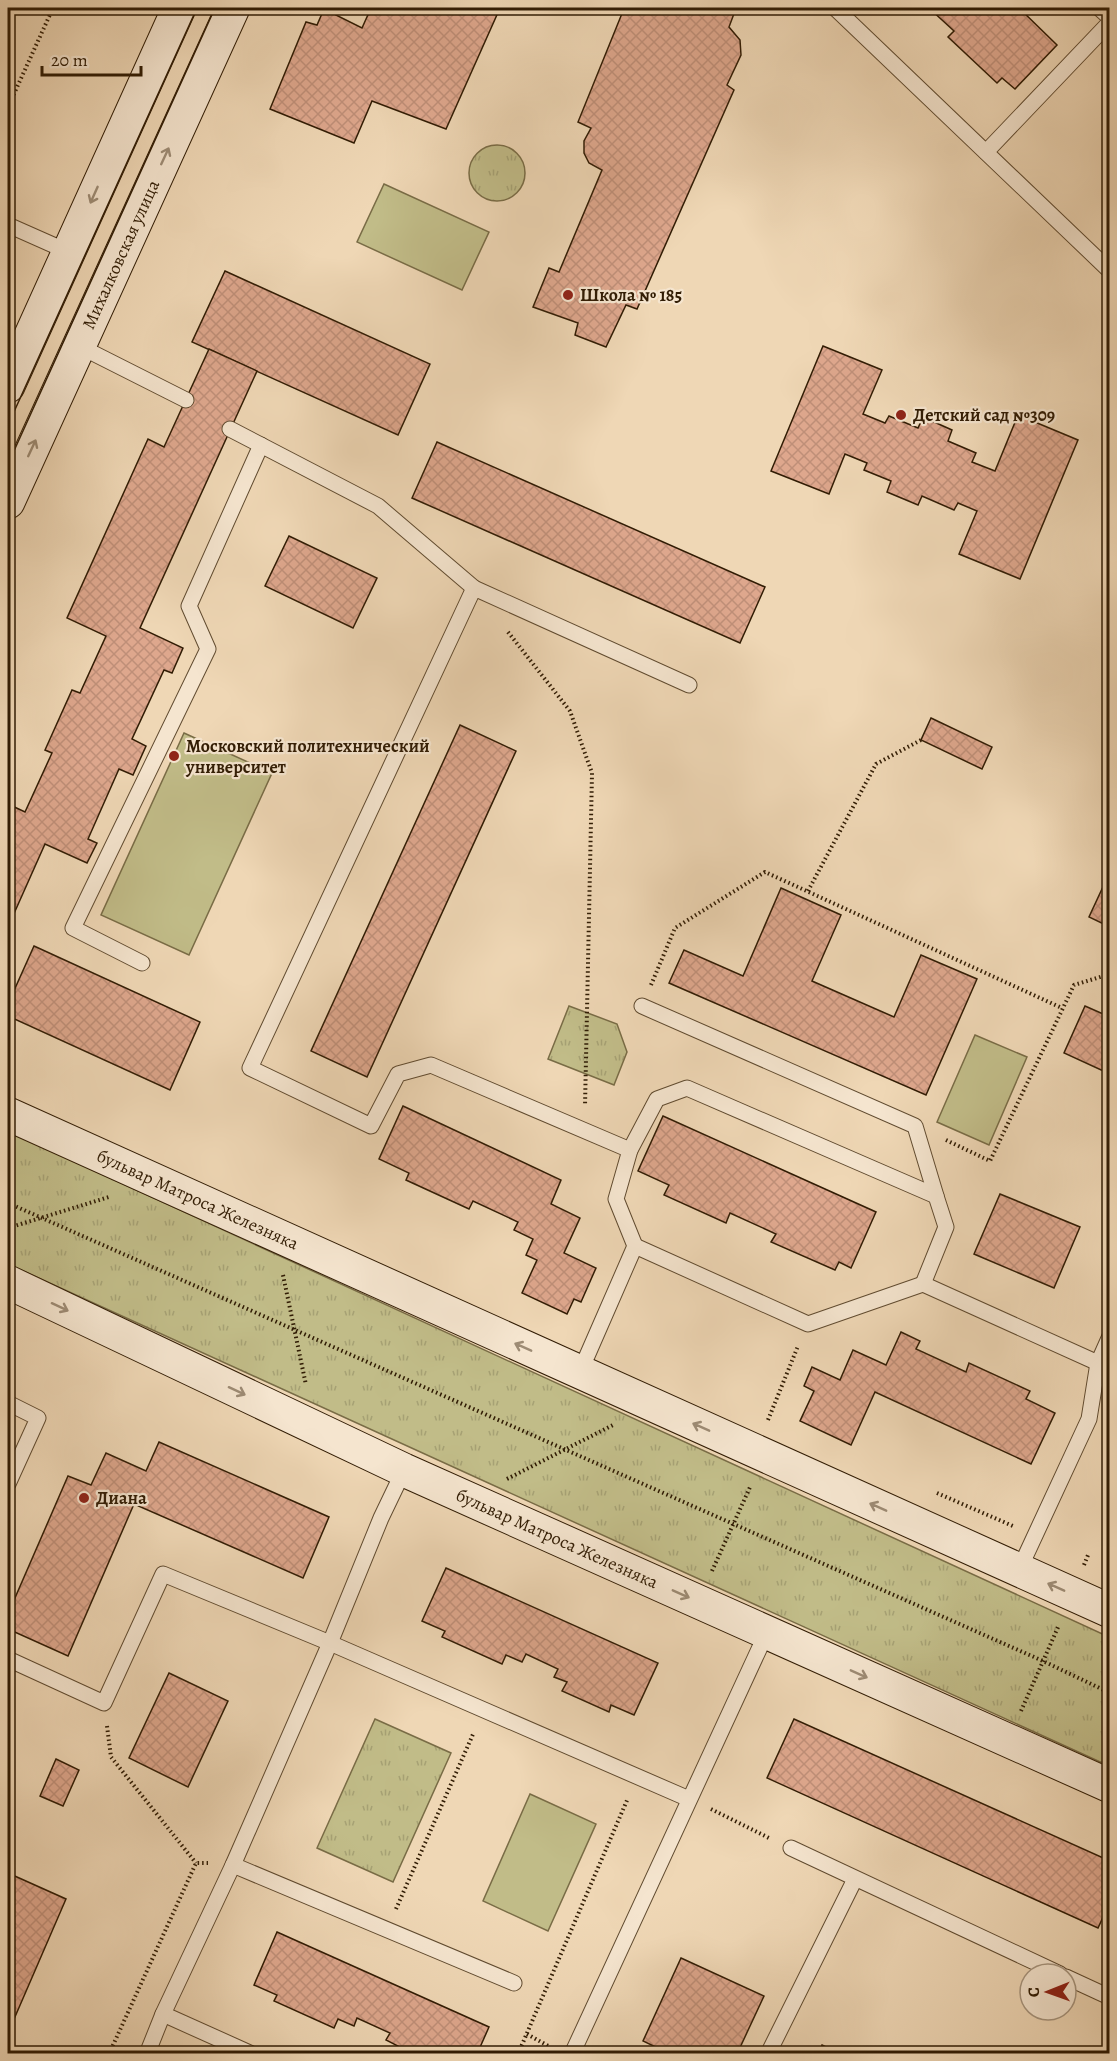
<svg xmlns="http://www.w3.org/2000/svg" width="1117" height="2061" viewBox="0 0 1117 2061" font-family="Alegreya,serif">
	<style>
		.grass { fill: url(#grass-tufts); stroke: #796c46; stroke-width: 1.5 }
		.pitch { fill: #c1bc88; stroke: #796c46; stroke-width: 1.5 }
		.building { fill: url(#building-cross-hatch); stroke: #311c04; stroke-width: 1.5 }
		.lines { fill: none; stroke-linecap: round; stroke-linejoin: round }
		.lane-casing { stroke: #604b30; stroke-width: 17 }
		.secondary-casing { stroke: #311c04; stroke-width: 35 }
		.path { stroke: #311c04; stroke-width: 4; stroke-dasharray: 1.5 3; stroke-linecap: butt }
		.lane { stroke: #f5e5cf; stroke-width: 15 }
		.secondary { stroke: #f5e5cf; stroke-width: 33 }
		.tram { stroke: #311c04; stroke-width: 1.5 }
		.oneway { stroke: #9d8b74 }
		.poi-dot { fill: #8f2418; stroke: #f5e5cf; stroke-width: 2 }
		.labels { text-anchor: middle; stroke-width: 4.5; stroke-linejoin: round; paint-order: stroke }
		.street-label { font-size: 18px; fill: #311c04; stroke: #f5e5cf }
		.poi-label { font-size: 18px; font-weight: bold; fill: #311c04; stroke: #f5e5cf; text-anchor: start }
	</style>
	<defs>
		<pattern id="grass-tufts" width="24" height="20" patternUnits="userSpaceOnUse" patternTransform="scale(1.5)"><rect width="24" height="20" fill="#c1bc88"/><path d="M3 7l-1-3M5 7V3M7 7l1-3M15 17l-1-3M17 17v-4M19 17l1-3" fill="none" stroke="#a6a174"/></pattern>
		<pattern id="building-cross-hatch" width="8" height="8" patternUnits="userSpaceOnUse" patternTransform="scale(1.5)"><rect width="8" height="8" fill="#dea78d"/><path d="M0 0l8 8M0 8l8-8" fill="none" stroke="#bf8f78"/></pattern>
	</defs>
	<rect width="100%" height="100%" fill="#efd7b5"/>
	<filter id="stains"><feTurbulence type="fractalNoise" baseFrequency=".00333" numOctaves="4"/><feColorMatrix values="0 0 0 0 .2 0 0 0 0 .09 0 0 0 0 .02 0 0 0 .5 -.17"/></filter>
	<radialGradient id="worn" r=".72"><stop offset=".6" stop-color="#630" stop-opacity="0"/><stop offset="1" stop-color="#630" stop-opacity=".3"/></radialGradient>
	<g class="grass">
		<circle cx="497" cy="173" r="28"/>
		<polygon points="569,1006 617,1024 627,1052 614,1085 548,1059"/>
		<polygon points="8,1131 1109,1637 1109,1766 8,1264"/>
		<polygon points="375,1719 451,1753 393,1882 317,1848"/>
	</g>
	<g class="pitch">
		<polygon points="384,184 489,232 462,290 357,242"/>
		<polygon points="184,733 272,773 189,955 101,915"/>
		<polygon points="975,1035 1027,1057 989,1145 937,1122"/>
		<polygon points="530,1794 596,1824 548,1931 483,1901"/>
	</g>
	<g class="building">
		<polygon points="371,8 500,8 446,129 372,101 354,143 270,109 306,22 317,25 324,9 362,28"/>
		<polygon points="614,8 728,8 735,11 729,27 740,40 741,55 727,85 734,90 637,309 626,305 606,347 575,335 578,323 533,307 549,268 559,272 602,170 589,163 584,153 584,141 591,128 578,122 623,11"/>
		<polygon points="929,8 1019,8 1057,45 1015,89 1002,78 997,83 948,37 954,31"/>
		<polygon points="225,271 430,364 398,435 192,342"/>
		<polygon points="823,346 882,370 863,414 885,423 889,416 918,428 923,417 952,430 948,441 976,453 972,462 995,471 1018,415 1078,440 1020,579 959,554 977,511 958,503 954,510 922,496 918,505 887,492 891,481 864,470 867,463 845,454 829,494 771,471"/>
		<polygon points="209,349 257,371 140,628 183,648 172,673 164,670 132,739 146,746 133,775 119,769 88,839 97,843 87,863 45,844 8,927 8,804 25,812 52,753 45,750 72,690 80,693 106,636 67,618 148,439 164,447"/>
		<polygon points="437,442 765,587 740,643 412,498"/>
		<polygon points="289,536 377,578 353,628 265,586"/>
		<polygon points="931,718 992,747 982,769 921,740"/>
		<polygon points="460,725 516,751 367,1077 311,1051"/>
		<polygon points="1108,876 1110,876 1110,927 1089,917"/>
		<polygon points="781,888 841,915 812,981 894,1017 921,955 977,979 926,1095 669,983 684,950 743,976"/>
		<polygon points="34,946 200,1022 170,1090 8,1016 8,1004"/>
		<polygon points="1085,1006 1110,1017 1110,1074 1064,1053"/>
		<polygon points="403,1106 561,1180 551,1204 580,1218 564,1253 596,1268 581,1302 574,1299 567,1314 522,1293 537,1260 526,1255 533,1239 514,1230 518,1222 473,1201 469,1209 406,1180 409,1173 379,1159"/>
		<polygon points="663,1116 876,1212 851,1268 839,1262 835,1270 771,1242 776,1234 730,1213 726,1223 664,1195 669,1185 638,1171"/>
		<polygon points="1000,1194 1080,1227 1054,1288 974,1254"/>
		<polygon points="901,1332 920,1341 916,1349 966,1372 969,1363 1030,1391 1026,1399 1055,1413 1031,1464 875,1392 851,1445 800,1421 814,1391 804,1386 812,1367 840,1380 853,1350 886,1365"/>
		<polygon points="159,1442 329,1517 303,1578 134,1504 68,1656 8,1629 8,1614 68,1476 91,1485 106,1453 146,1471"/>
		<polygon points="446,1568 658,1663 634,1715 611,1705 609,1712 562,1691 567,1682 554,1677 558,1669 526,1654 522,1662 506,1655 502,1664 442,1637 445,1631 422,1621"/>
		<polygon points="169,1673 228,1701 188,1787 129,1758"/>
		<polygon points="794,1719 1110,1861 1110,1902 1098,1928 767,1778"/>
		<polygon points="56,1759 79,1770 63,1806 40,1796"/>
		<polygon points="8,1873 66,1899 8,2033"/>
		<polygon points="277,1932 489,2027 477,2054 395,2054 398,2046 386,2040 390,2033 357,2018 354,2026 338,2019 334,2028 274,2001 277,1995 254,1985"/>
		<polygon points="681,1958 764,1996 737,2054 670,2054 643,2041"/>
		<polygon points="822,2045 840,2054 819,2054"/>
	</g>
	<g class="lines">
		<defs>
			<g id="lane">
				<polyline points="835,8 1110,271"/>
				<polyline points="1099,8 1110,18"/>
				<polyline points="986,152 1110,22"/>
				<polyline points="8,225 69,252"/>
				<polyline points="79,346 186,400"/>
				<polyline points="230,429 378,506 474,588"/>
				<polyline points="142,963 73,928 208,649 189,606 261,445"/>
				<polyline points="642,1006 915,1126 936,1196"/>
				<polyline points="630,1150 657,1099 687,1088 936,1196 946,1227 923,1284"/>
				<polyline points="635,1246 808,1324 923,1284 1098,1363"/>
				<polyline points="580,1372 635,1246 616,1199 630,1150 431,1065 398,1074 371,1126 250,1068 474,588 689,685"/>
				<polyline points="8,1403 38,1418 8,1484"/>
				<polyline points="1019,1570 1089,1419 1098,1363 1110,1336"/>
				<polyline points="8,1659 104,1703 163,1574 330,1643 689,1799"/>
				<polyline points="791,1848 1060,1974"/>
				<polyline points="233,1865 514,1983"/>
				<polyline points="1066,1977 1105,1995"/>
				<polyline points="163,2014 252,2054"/>
				<polyline points="147,2054 163,2014 233,1865 330,1643 381,1518 404,1470"/>
				<polyline points="572,2054 767,1632"/>
				<polyline points="768,2054 855,1879"/>
			</g>
			<g id="secondary">
				<polyline points="8,386 179,8"/>
				<path id="s1" d="M8,502l225,-494"/>
				<path id="s2" d="M8,1114l1102,497"/>
				<path id="s3" d="M8,1282l396,188 706,316"/>
			</g>
		</defs>
		<use href="#lane" class="lane-casing"/>
		<use href="#secondary" class="secondary-casing"/>
		<g class="path">
			<polyline points="8,107 53,8"/>
			<polyline points="508,632 570,711 592,773 585,1106"/>
			<polyline points="808,891 876,764 921,740"/>
			<polyline points="651,985 675,928 765,872 1062,1008"/>
			<polyline points="946,1140 990,1161 1074,985 1110,974"/>
			<polyline points="8,1203 1043,1661 1110,1693"/>
			<polyline points="8,1228 109,1197"/>
			<polyline points="283,1275 306,1385"/>
			<polyline points="768,1420 798,1346"/>
			<polyline points="507,1479 615,1424"/>
			<polyline points="937,1493 1013,1526"/>
			<polyline points="1084,1565 1088,1555"/>
			<polyline points="712,1571 751,1485"/>
			<polyline points="1021,1711 1059,1625"/>
			<polyline points="107,1726 111,1757 196,1863"/>
			<polyline points="711,1809 771,1839"/>
			<polyline points="396,1909 474,1732"/>
			<polyline points="527,2034 550,2047"/>
			<polyline points="109,2054 196,1863 208,1863"/>
			<polyline points="518,2054 628,1798"/>
		</g>
		<use href="#lane" class="lane"/>
		<use href="#secondary" class="secondary"/>
		<g class="tram">
			<polyline points="8,425 197,8"/>
			<polyline points="8,464 215,8"/>
		</g>
	</g>
	<defs><path id="oneway-shaft" d="M-6 0H5M1.5-3L5.5 0L1.5 3" fill="none" stroke-width="1.6" stroke-linecap="round" stroke-linejoin="round" transform="scale(1.5)"/></defs>
	<g class="oneway">
		<use href="#oneway-shaft" transform="translate(165 156) rotate(-65)"/>
		<use href="#oneway-shaft" transform="translate(94 195) rotate(114)"/>
		<use href="#oneway-shaft" transform="translate(32 448) rotate(-65)"/>
		<use href="#oneway-shaft" transform="translate(60 1307) rotate(25)"/>
		<use href="#oneway-shaft" transform="translate(523 1347) rotate(-156)"/>
		<use href="#oneway-shaft" transform="translate(237 1391) rotate(25)"/>
		<use href="#oneway-shaft" transform="translate(701 1427) rotate(-156)"/>
		<use href="#oneway-shaft" transform="translate(878 1507) rotate(-156)"/>
		<use href="#oneway-shaft" transform="translate(1056 1587) rotate(-156)"/>
		<use href="#oneway-shaft" transform="translate(681 1594) rotate(24)"/>
		<use href="#oneway-shaft" transform="translate(859 1674) rotate(24)"/>
	</g>
	<g class="poi-dot">
		<circle cx="568" cy="295" r="6"/>
		<circle cx="901" cy="415" r="6"/>
		<circle cx="174" cy="756" r="6"/>
		<circle cx="84" cy="1498" r="6"/>
	</g>
	<g class="labels">
		<g class="street-label">
			<text dy="6" stroke="none"><textPath href="#s1" startOffset="272">Михалковская улица</textPath></text>
			<text dy="6" stroke="none"><textPath href="#s2" startOffset="208">бульвар Матроса Железняка</textPath></text>
			<text dy="6" stroke="none"><textPath href="#s3" startOffset="606">бульвар Матроса Железняка</textPath></text>
		</g>
		<g class="poi-label">
			<text x="580" y="301">Школа № 185</text>
			<text x="913" y="421">Детский сад №309</text>
			<text x="186" y="752">Московский политехнический<tspan x="186" dy="21">университет</tspan></text>
			<text x="96" y="1504">Диана</text>
		</g>
	</g>
	<rect width="1117" height="2061" fill="none" stroke="#efd7b5" stroke-width="30"/>
	<rect x="9" y="9" width="1099" height="2043" fill="none" stroke="#311c04" stroke-width="3"/>
	<rect x="15" y="15" width="1087" height="2031" fill="none" stroke="#311c04" stroke-width="1.5"/>
	<g transform="translate(1048 1992) rotate(269)"><circle r="28" fill="#f5e5cf" stroke="#a7957e" stroke-width="1.5"/>
	<path d="M0-4.5L10 22L0 15L-10 22Z" fill="#8f2418"/>
	<text y="-9" font-size="16" font-weight="bold" text-anchor="middle" fill="#311c04">С</text>
	</g>
	<path d="M42 66v9h99v-9" fill="none" stroke="#311c04" stroke-width="3"/>
	<text x="51" y="66" font-size="18" fill="#311c04" stroke="#f5e5cf" stroke-width="4.5" paint-order="stroke">20 m</text>
	<rect width="100%" height="100%" filter="url(#stains)"/>
	<rect width="100%" height="100%" fill="url(#worn)"/>
</svg>
